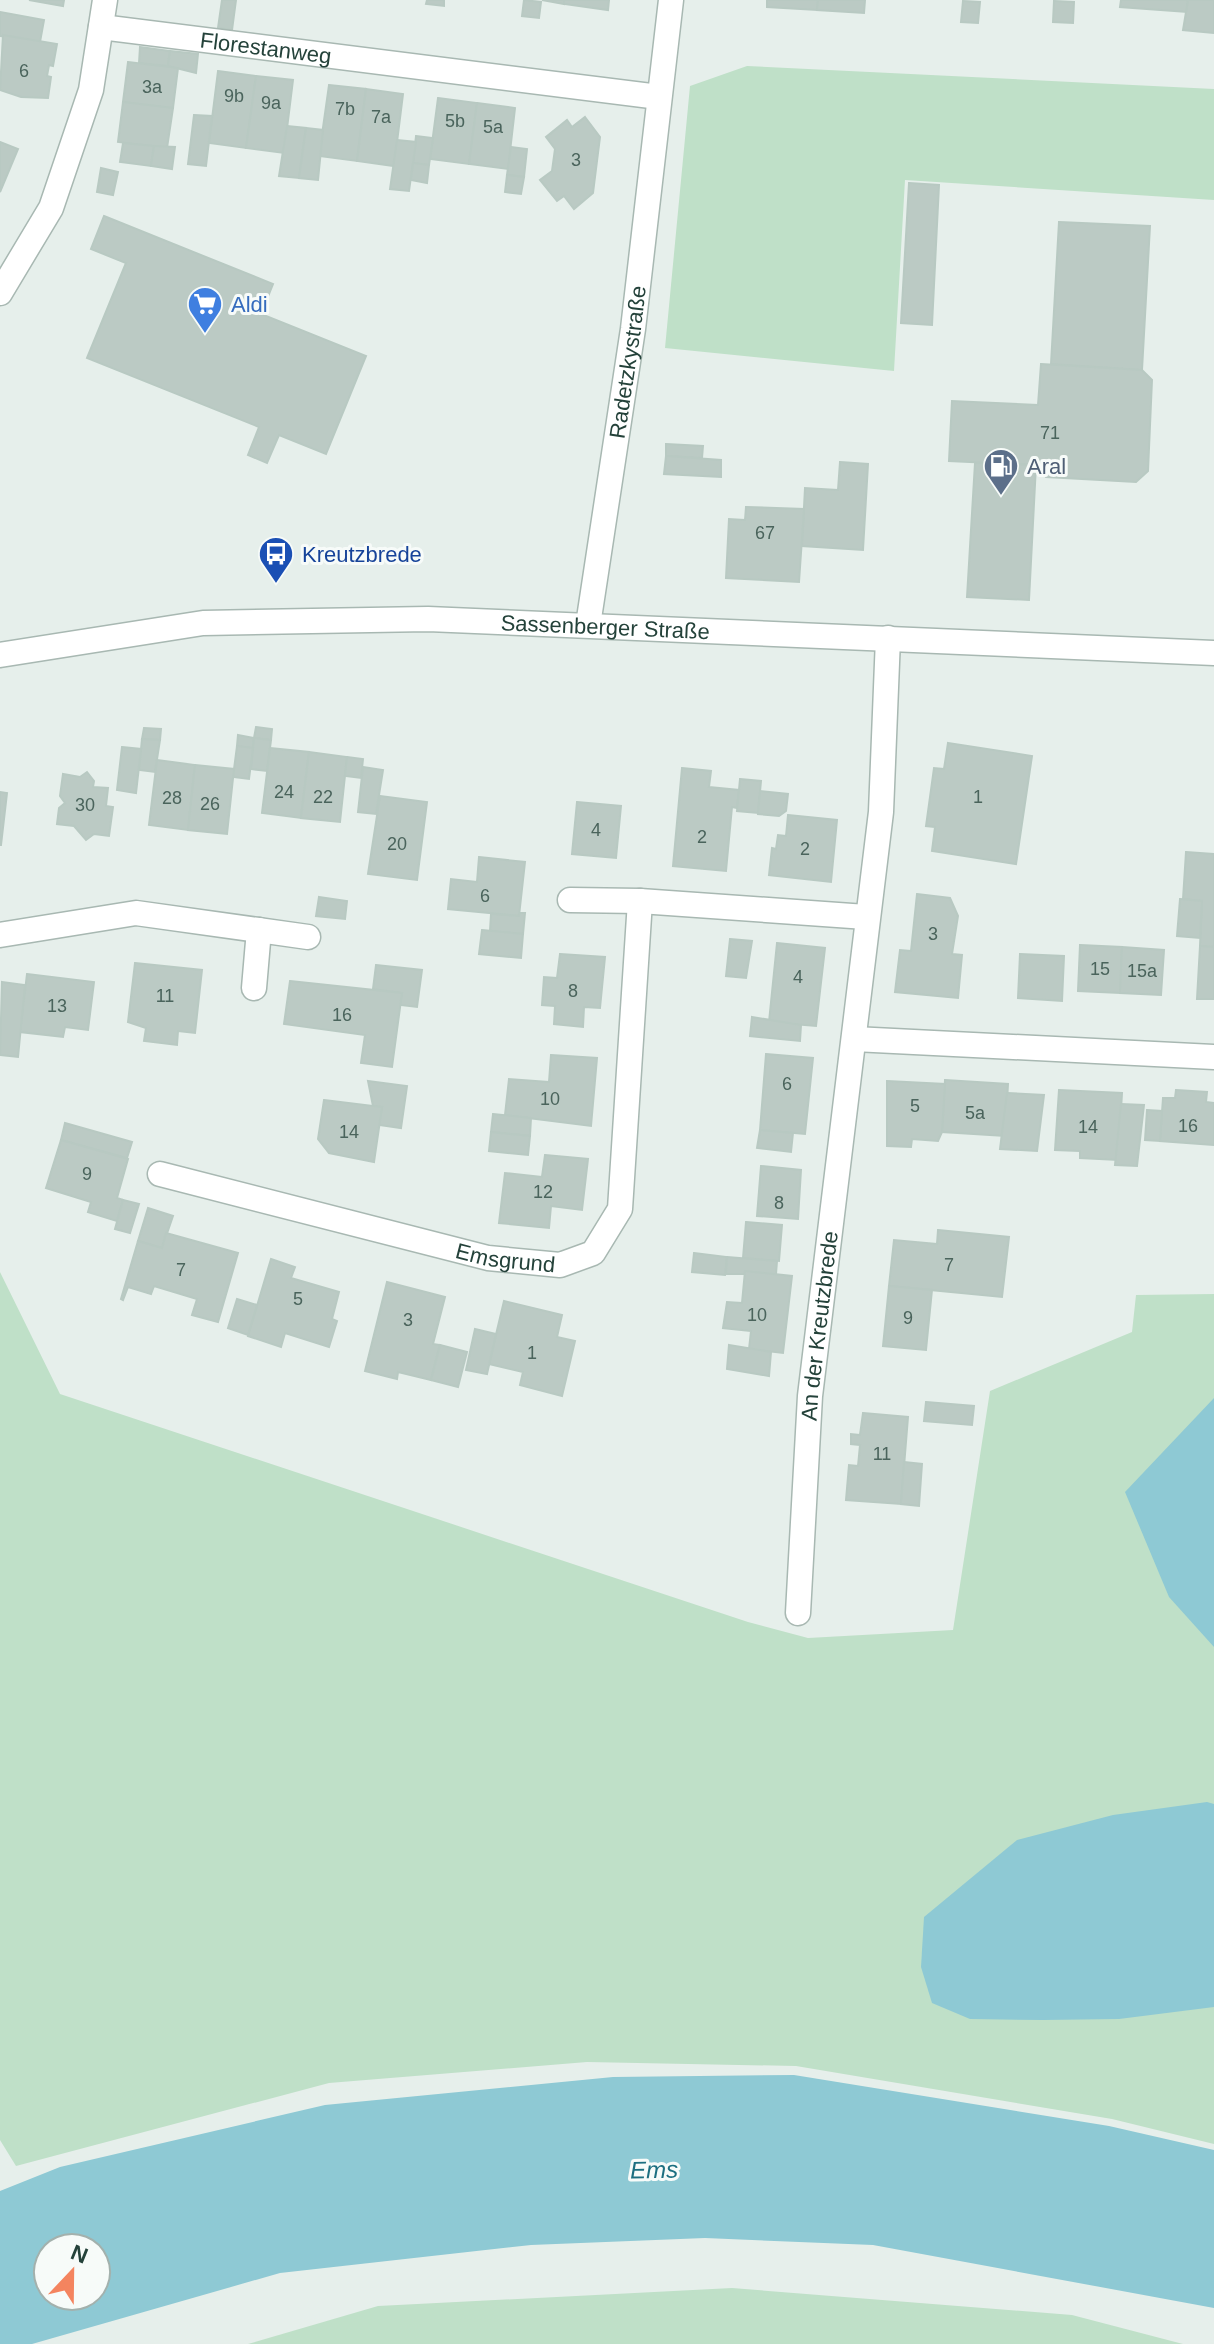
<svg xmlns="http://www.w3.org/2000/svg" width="1214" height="2344" viewBox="0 0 1214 2344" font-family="Helvetica,sans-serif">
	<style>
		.green { fill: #bfe0c8 }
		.water { fill: #8ec9d4; fill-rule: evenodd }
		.building { fill: #bbcac4; stroke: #b8c9c2; stroke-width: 2 }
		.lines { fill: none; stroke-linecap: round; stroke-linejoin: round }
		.minor-casing { stroke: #a8b8b2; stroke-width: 27 }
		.minor { stroke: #fff; stroke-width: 24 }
		.labels { text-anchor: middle; stroke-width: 6; stroke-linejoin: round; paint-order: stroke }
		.number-label { font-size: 18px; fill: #4a645c }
		.street-label { font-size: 22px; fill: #24423a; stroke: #f7fbf9 }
		.shop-label { font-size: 22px; fill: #366cbe; stroke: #f7fbf9; text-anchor: start }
		.service-label { font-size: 22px; fill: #4e5e75; stroke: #f7fbf9; text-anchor: start }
		.transit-label { font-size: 22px; fill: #164399; stroke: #f7fbf9; text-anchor: start }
		.water-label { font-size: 24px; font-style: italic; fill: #1c6f80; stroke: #f7fbf9 }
	</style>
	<rect width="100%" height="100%" fill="#e6efeb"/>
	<g class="green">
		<polygon points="747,66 1214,89 1214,200 905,180 894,371 665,348 690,86"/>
		<polygon points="0,1272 60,1394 748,1622 808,1638 953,1630 990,1391 1132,1332 1136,1295 1214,1294 1214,2144 1112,2119 796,2066 587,2062 329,2083 16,2166 0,2140"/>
		<polygon points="732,2288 1072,2315 1183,2344 248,2344 378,2306"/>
	</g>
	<g class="water">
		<polygon points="1214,1398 1214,1647 1169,1597 1125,1492"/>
		<polygon points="1207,1802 1214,1804 1214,2007 1119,2019 1043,2020 970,2019 932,2003 921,1967 924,1917 1017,1840 1113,1815"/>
		<path d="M794,2075l315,51 105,24v158l-341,-63 -168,-7 -174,7 -251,28 -248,71h-32v-153l60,-24 265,-62 288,-28zM48,2248h48v48h-48z"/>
	</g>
	<g class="building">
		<polygon points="29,0 64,0 63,6"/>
		<polygon points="222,0 236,0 232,30 218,28"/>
		<polygon points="427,0 444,0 444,6 426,4"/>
		<polygon points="524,0 541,2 539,18 522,16"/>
		<polygon points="542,0 564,0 564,4"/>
		<polygon points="564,0 609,0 608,10 564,4"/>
		<polygon points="767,0 818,0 817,10 767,7"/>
		<polygon points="818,0 865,0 864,13 817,10"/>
		<polygon points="1121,0 1188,0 1187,12 1120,7"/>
		<polygon points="1188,0 1214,0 1214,33 1183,30"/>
		<polygon points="963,1 980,2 978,23 961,22"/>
		<polygon points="1054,1 1074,2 1073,23 1053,22"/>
		<polygon points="0,12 44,20 40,42 0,36"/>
		<polygon points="3,35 57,44 53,66 49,65 47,76 51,77 48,98 21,97 0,90"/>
		<polygon points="140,47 170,51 168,66 139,63"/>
		<polygon points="170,51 198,54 196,73 168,66"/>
		<polygon points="128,62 178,68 173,108 123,102"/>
		<polygon points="218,71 256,76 246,148 209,143"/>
		<polygon points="256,76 293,80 284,153 246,148"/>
		<polygon points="329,85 366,89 357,161 319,156"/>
		<polygon points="366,89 403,94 394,166 357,161"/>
		<polygon points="438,98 477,103 469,164 430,159"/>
		<polygon points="123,102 173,108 167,148 118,142"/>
		<polygon points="477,103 515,108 508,169 469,164"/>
		<polygon points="194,115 212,116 206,166 188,164"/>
		<polygon points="585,117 600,137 593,193 574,209 564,196 557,201 540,180 552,171 555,149 546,137 567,120 572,127"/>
		<polygon points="287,126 306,128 299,178 279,176"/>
		<polygon points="306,128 323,130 318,180 299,178"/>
		<polygon points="416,136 433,138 429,165 413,163"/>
		<polygon points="397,140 416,142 409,191 390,189"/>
		<polygon points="0,142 18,149 0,192"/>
		<polygon points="123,143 154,146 151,166 120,162"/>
		<polygon points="154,146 175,147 172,169 151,166"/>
		<polygon points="511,147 527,149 524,177 507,175"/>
		<polygon points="413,163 429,165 427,183 411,180"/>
		<polygon points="101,168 118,172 113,195 97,192"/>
		<polygon points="507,175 524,177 521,194 505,192"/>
		<polygon points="909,183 939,185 932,325 901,323"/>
		<polygon points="104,216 273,284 261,314 366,356 326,454 279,435 267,463 248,455 259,427 87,358 126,263 91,249"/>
		<polygon points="1059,222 1150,226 1142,370 1051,364"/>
		<polygon points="1041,364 1142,370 1152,380 1148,471 1136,482 1046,477 1036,465 949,461 952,401 1038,405"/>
		<polygon points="666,444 703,446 702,458 666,456"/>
		<polygon points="666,456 721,460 721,477 664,474"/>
		<polygon points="840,462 868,464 863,550 802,546 805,488 838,490"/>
		<polygon points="975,463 1036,465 1029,600 967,597"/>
		<polygon points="746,507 804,509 799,582 726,578 729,519 745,520"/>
		<polygon points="256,727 272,729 271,740 254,738"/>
		<polygon points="144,728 161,729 160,740 142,739"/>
		<polygon points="238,735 254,738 253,748 237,746"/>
		<polygon points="254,738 271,740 267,771 251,769"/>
		<polygon points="142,739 160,740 155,772 139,770"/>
		<polygon points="948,743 1032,756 1016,864 932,851 935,827 926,826 934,768 944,769"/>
		<polygon points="237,746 253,748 249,779 233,777"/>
		<polygon points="122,747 141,749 136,793 117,790"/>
		<polygon points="270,748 309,752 301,818 262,813"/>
		<polygon points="309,752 347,757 340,822 301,818"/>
		<polygon points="347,757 363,759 361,778 345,776"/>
		<polygon points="157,760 195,765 188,830 149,825"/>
		<polygon points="195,765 234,769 227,834 188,830"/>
		<polygon points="363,767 383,770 376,814 358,812"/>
		<polygon points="682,768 711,771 709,787 739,790 737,808 732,807 726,871 673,866"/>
		<polygon points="87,772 94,781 93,787 108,788 106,806 113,807 109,836 94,834 86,840 74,826 57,824 59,808 65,803 60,796 63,774 80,777"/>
		<polygon points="740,779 761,781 758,813 737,811"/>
		<polygon points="760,791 788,794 786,811 779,816 758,814"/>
		<polygon points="0,792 7,793 1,845 0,845"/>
		<polygon points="380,796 427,802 417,880 368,874"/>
		<polygon points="577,802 621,806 616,858 572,854"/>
		<polygon points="788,815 837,820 831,882 769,875 772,848 776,849 778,835 786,836"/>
		<polygon points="1186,852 1214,854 1214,947 1200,946 1202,901 1183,899"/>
		<polygon points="479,857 525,862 519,916 448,909 451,879 477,882"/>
		<polygon points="917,894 950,898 958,916 952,954 962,955 958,998 895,992 900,950 911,951"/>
		<polygon points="319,897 347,901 345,919 316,916"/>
		<polygon points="1180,899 1202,901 1200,938 1177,936"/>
		<polygon points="520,913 525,913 523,934 490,931 491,914 519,916"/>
		<polygon points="482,930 523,934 521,958 479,954"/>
		<polygon points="730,939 752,941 746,978 726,976"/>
		<polygon points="777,943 825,948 816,1026 769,1022"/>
		<polygon points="1080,945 1122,947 1120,993 1078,991"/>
		<polygon points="1200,946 1214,947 1214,999 1197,999"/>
		<polygon points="1122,947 1164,950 1161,995 1120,993"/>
		<polygon points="560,954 605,957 600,1008 584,1007 583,1027 554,1024 555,1006 542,1005 544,977 557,978"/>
		<polygon points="1020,954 1064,956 1062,1001 1018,998"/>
		<polygon points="135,963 202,970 195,1033 178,1031 177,1045 144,1041 146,1028 128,1022"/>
		<polygon points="376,965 422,970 417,1007 400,1005 402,993 373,989"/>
		<polygon points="27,974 94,982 88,1030 65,1027 63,1037 20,1032"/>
		<polygon points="290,981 402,993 392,1067 361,1063 365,1035 284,1024"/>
		<polygon points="2,982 25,985 18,1057 0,1055"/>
		<polygon points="752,1017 801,1025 800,1041 750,1036"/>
		<polygon points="766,1054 813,1058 805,1134 760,1130"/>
		<polygon points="551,1055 597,1058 591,1126 505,1115 509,1079 549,1082"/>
		<polygon points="945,1080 1008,1084 1005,1136 942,1132"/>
		<polygon points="368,1081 407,1086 401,1128 379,1125 382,1107 373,1106"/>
		<polygon points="887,1081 945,1084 942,1132 938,1141 912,1139 911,1147 887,1146"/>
		<polygon points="1059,1090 1122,1093 1118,1160 1080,1158 1080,1151 1055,1150"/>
		<polygon points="1176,1090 1207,1092 1206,1102 1214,1103 1214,1145 1160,1141 1163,1098 1175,1098"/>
		<polygon points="1007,1093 1044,1095 1037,1151 1000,1149"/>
		<polygon points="324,1100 382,1107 374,1162 329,1153 318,1139"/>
		<polygon points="1121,1104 1144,1105 1137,1166 1115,1165"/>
		<polygon points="1147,1110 1162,1111 1160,1141 1145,1140"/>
		<polygon points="493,1114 531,1118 530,1136 491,1132"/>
		<polygon points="65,1123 132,1142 127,1158 61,1140"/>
		<polygon points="760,1130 793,1133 791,1152 757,1148"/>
		<polygon points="491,1132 530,1136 528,1155 489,1151"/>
		<polygon points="61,1140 128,1159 117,1198 123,1200 117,1221 88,1212 91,1202 46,1188"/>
		<polygon points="545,1155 588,1159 582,1210 551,1206 549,1228 499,1223 505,1173 542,1177"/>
		<polygon points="761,1166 801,1170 798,1219 757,1216"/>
		<polygon points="123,1200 139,1204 130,1233 115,1229"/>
		<polygon points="148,1208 173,1216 162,1248 138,1241"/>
		<polygon points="746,1222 782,1225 779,1261 743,1258"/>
		<polygon points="938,1230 1009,1237 1002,1297 889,1286 894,1240 937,1244"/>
		<polygon points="166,1233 238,1253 218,1322 192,1315 197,1299 154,1286 151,1294 128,1287 123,1300 121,1299 138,1241 162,1248"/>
		<polygon points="694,1253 727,1257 725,1275 692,1272"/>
		<polygon points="727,1257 777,1261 776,1274 726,1274"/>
		<polygon points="271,1259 295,1267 291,1278 339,1292 332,1319 337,1321 329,1347 285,1333 281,1347 248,1336"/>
		<polygon points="745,1271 792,1276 783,1353 749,1349 751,1331 723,1328 727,1302 742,1303"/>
		<polygon points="387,1282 445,1297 433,1344 440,1345 431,1380 398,1372 397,1379 365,1371"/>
		<polygon points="889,1286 932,1290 926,1350 883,1346"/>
		<polygon points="237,1299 257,1305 248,1335 228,1328"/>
		<polygon points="504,1301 562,1315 557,1337 575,1341 562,1396 520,1385 523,1372 489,1364"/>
		<polygon points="475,1329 496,1334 487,1374 466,1370"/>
		<polygon points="440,1345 467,1352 458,1387 431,1380"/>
		<polygon points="729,1345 771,1352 769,1376 727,1369"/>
		<polygon points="926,1402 974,1406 972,1425 924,1421"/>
		<polygon points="863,1413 908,1417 901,1504 846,1500 849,1465 858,1466 860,1445 851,1444 851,1434 860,1435"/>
		<polygon points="904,1462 922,1464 919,1506 901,1504"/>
	</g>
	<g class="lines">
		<defs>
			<g id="minor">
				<path id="s1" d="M101,27l558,70"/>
				<polyline points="0,293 51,208 91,90 105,0"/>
				<path id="s2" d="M588,625l45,-296 38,-329"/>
				<path id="s3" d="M0,655l203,-32 225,-4 786,34"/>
				<polyline points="570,900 640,901 866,917"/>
				<polyline points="0,935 136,913 308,937"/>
				<polyline points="254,988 259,930"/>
				<polyline points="854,1039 1214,1057"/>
				<path id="s4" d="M160,1174l328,84 72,7 33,-12 27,-44 20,-308"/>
				<path id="s5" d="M798,1613l12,-217 71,-584 7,-174"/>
			</g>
		</defs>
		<use href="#minor" class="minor-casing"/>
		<use href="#minor" class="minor"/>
	</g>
	<defs>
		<symbol id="supermarket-pin" viewBox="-11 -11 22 30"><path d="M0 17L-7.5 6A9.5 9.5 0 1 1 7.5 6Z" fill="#3f7fe0" stroke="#f7fbf9"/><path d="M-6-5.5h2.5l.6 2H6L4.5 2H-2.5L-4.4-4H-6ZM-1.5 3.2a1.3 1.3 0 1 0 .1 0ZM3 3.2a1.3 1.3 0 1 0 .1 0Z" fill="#fff"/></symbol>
		<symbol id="fuel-pin" viewBox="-11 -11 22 30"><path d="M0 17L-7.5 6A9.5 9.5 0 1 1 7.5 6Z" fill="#5c6f8a" stroke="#f7fbf9"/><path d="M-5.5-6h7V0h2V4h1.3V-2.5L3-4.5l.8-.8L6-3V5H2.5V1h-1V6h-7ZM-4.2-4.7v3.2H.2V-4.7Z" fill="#fff"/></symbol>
		<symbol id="bus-pin" viewBox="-11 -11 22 30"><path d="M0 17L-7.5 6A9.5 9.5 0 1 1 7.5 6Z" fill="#1a4fb4" stroke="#f7fbf9"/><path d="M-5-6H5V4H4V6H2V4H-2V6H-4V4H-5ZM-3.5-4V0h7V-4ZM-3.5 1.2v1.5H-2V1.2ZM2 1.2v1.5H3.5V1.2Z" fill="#fff"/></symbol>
	</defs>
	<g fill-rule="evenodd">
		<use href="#supermarket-pin" x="185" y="284" width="40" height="54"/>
		<use href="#fuel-pin" x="981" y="446" width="40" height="54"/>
		<use href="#bus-pin" x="256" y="534" width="40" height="54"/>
	</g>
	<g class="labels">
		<g class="number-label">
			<text x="24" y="77">6</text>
			<text x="152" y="93">3a</text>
			<text x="234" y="102">9b</text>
			<text x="271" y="109">9a</text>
			<text x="345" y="115">7b</text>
			<text x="381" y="123">7a</text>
			<text x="455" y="127">5b</text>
			<text x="493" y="133">5a</text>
			<text x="576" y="166">3</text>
			<text x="1050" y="439">71</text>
			<text x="765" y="539">67</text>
			<text x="284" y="798">24</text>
			<text x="323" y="803">22</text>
			<text x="978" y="803">1</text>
			<text x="172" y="804">28</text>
			<text x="210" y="810">26</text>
			<text x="85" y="811">30</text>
			<text x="596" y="836">4</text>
			<text x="702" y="843">2</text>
			<text x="397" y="850">20</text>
			<text x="805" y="855">2</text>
			<text x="485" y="902">6</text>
			<text x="933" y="940">3</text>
			<text x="1100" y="975">15</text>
			<text x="1142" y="977">15a</text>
			<text x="798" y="983">4</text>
			<text x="573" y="997">8</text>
			<text x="165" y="1002">11</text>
			<text x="57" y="1012">13</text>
			<text x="342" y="1021">16</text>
			<text x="787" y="1090">6</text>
			<text x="550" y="1105">10</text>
			<text x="915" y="1112">5</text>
			<text x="975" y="1119">5a</text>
			<text x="1188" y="1132">16</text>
			<text x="1088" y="1133">14</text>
			<text x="349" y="1138">14</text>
			<text x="87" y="1180">9</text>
			<text x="543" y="1198">12</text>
			<text x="779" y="1209">8</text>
			<text x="949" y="1271">7</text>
			<text x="181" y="1276">7</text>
			<text x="298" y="1305">5</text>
			<text x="757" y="1321">10</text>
			<text x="908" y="1324">9</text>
			<text x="408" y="1326">3</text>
			<text x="532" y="1359">1</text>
			<text x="882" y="1460">11</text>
		</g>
		<g class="street-label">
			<text dy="8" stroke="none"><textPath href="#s1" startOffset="166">Florestanweg</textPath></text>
			<text dy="8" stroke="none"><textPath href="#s2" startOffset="266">Radetzkystraße</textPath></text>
			<text dy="8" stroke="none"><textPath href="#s3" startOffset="608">Sassenberger Straße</textPath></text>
			<text dy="8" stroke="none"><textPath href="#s4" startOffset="356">Emsgrund</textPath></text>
			<text dy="8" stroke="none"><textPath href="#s5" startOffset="288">An der Kreutzbrede</textPath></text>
		</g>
		<g class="shop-label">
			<text x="231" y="312">Aldi</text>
		</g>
		<g class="service-label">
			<text x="1027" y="474">Aral</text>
		</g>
		<g class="transit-label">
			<text x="302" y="562">Kreutzbrede</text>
		</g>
		<g class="water-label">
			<text transform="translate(654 2170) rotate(-1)" y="8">Ems</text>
		</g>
	</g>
	<g transform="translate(72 2272) rotate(22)"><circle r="38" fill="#f7fbf9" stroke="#a3b1ad" stroke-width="2"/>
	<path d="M0-6L14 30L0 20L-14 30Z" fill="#f4845f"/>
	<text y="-12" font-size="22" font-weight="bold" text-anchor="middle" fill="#24423a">N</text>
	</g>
</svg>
